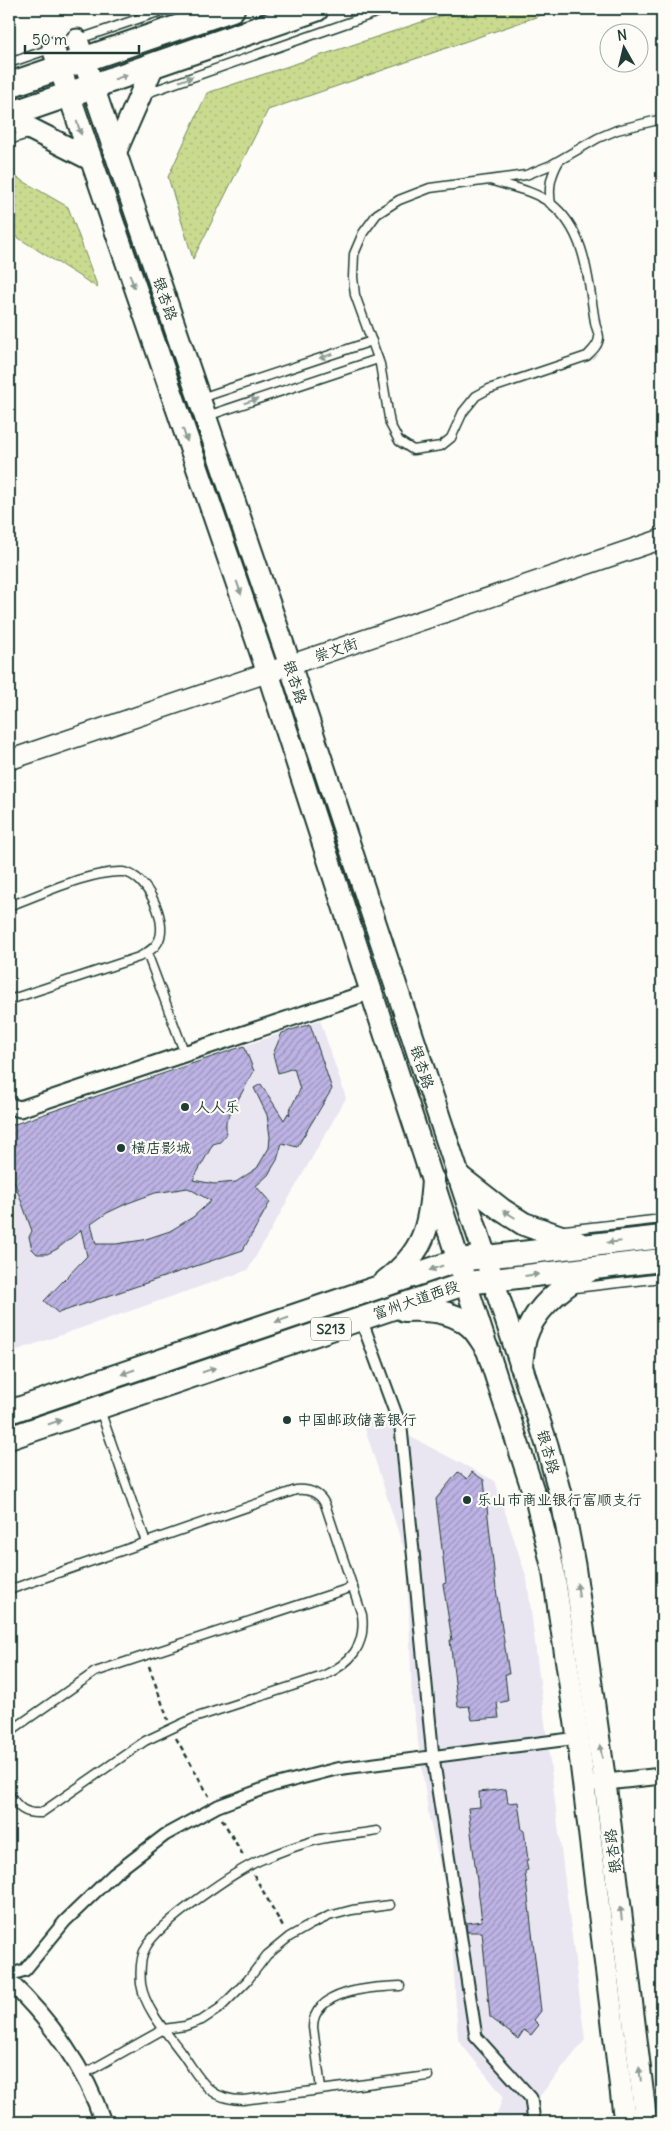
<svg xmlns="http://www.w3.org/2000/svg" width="671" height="2131" viewBox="0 0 671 2131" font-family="Delius,'LXGW WenKai TC',sans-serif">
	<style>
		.built { fill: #eae6f1 }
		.grass { fill: url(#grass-dots); stroke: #748c61 }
		.building { fill: url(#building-hatch); stroke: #1f3d34; fill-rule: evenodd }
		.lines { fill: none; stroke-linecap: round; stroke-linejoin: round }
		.service-casing { stroke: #1f3d34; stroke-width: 11 }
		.pedestrian-casing { stroke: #1f3d34; stroke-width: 15 }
		.minor-casing { stroke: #1f3d34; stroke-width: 19 }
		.tertiary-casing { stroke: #1f3d34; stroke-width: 22 }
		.secondary-casing { stroke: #1f3d34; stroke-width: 25 }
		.primary-casing { stroke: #1f3d34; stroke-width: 26 }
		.trunk-casing { stroke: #1f3d34; stroke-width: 28 }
		.path { stroke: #1f3d34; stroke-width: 2.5; stroke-dasharray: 5 4; stroke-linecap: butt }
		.service { stroke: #fdfcf7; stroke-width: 8 }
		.pedestrian { stroke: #fdfcf7; stroke-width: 11 }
		.minor { stroke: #fdfcf7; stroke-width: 15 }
		.tertiary { stroke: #fdfcf7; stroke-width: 19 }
		.secondary { stroke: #fdfcf7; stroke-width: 21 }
		.primary { stroke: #fdfcf7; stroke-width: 22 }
		.trunk { stroke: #fdfcf7; stroke-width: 24 }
		.oneway { fill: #8e9c96 }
		.poi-dot { fill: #1f3d34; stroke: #fdfcf7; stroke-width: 2 }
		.labels { text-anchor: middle; stroke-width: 4.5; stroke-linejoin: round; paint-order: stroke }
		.shield { fill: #fdfcf7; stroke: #62766e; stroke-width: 1 }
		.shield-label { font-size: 14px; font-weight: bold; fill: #1f3d34 }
		.street-label { font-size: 15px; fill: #1f3d34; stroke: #fdfcf7 }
		.poi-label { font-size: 15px; fill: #1f3d34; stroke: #fdfcf7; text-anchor: start }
	</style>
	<defs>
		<pattern id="grass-dots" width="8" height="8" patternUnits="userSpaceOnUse" patternTransform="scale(1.25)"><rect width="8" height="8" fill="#cada8e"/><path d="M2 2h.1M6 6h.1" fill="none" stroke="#adbc7b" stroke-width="1.8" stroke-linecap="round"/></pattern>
		<pattern id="building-hatch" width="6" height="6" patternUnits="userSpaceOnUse" patternTransform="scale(1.25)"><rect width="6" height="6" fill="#bdb3e4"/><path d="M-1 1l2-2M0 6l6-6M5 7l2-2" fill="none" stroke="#9993ba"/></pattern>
	</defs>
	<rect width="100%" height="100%" fill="#fdfcf7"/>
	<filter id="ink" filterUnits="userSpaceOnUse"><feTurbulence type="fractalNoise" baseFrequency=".02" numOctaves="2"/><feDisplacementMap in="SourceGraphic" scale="10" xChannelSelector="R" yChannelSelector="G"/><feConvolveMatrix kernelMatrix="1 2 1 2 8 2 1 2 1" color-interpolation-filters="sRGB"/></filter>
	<g filter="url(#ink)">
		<g class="built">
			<polygon points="320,1020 346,1098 248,1270 9,1353 9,1126"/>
			<polygon points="359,1410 495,1481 527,1579 585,2040 523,2117 495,2121 503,2096 458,2040 452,1941 448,1899 429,1817 412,1700 407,1559"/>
		</g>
		<g class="grass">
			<polygon points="461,9 559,9 268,110 193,259 168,177 207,93"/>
			<polygon points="9,173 68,207 98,288 9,232"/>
		</g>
		<g class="building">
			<path d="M310,1024l22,65 -35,58 -15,-4 -5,17 -9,15 -12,11 14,16 -27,48 -185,63 -14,-12 43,-45 -6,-26 -24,19 -10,5h-10l-5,-5 -3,-12 3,-6 -23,-64v-41l235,-80 10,25 -28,50v14l-6,7 -7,2 -20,36 21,4 22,-2 21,-14 12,-20 1,-11 -3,-22 -13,-27 7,-4 23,36 4,-7 2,2 -1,-4 11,-21 -6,-22 -16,5 -5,-19 9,-21zM188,1188l23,13 -18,16 -23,14 -27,9 -27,4h-20l-5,-20 16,-11 21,-10 27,-10z"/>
			<polygon points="458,1472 467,1479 472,1472 484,1480 496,1589 509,1674 505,1674 508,1701 497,1703 499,1718 472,1720 469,1706 458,1707 450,1640 452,1640 443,1584 446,1583 436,1499"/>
			<polygon points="506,1789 508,1803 518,1802 522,1830 524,1830 528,1860 526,1861 528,1870 525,1871 541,2011 534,2020 539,2025 531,2035 524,2030 518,2039 490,2017 482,1932 467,1932 466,1923 482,1921 468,1808 480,1807 479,1792"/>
		</g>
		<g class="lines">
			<defs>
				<g id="service">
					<polyline points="9,63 167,9"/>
					<polyline points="144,94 387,9"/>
					<polyline points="9,140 31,133"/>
					<path d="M493,181c19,6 41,10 57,22 37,28 38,78 45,119 0,5 4,10 4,15 0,8 -7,14 -12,19l-98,33 -13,7 -13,16 -12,26 -10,8 -28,4 -14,-9 -9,-17 -10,-60 -25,-69 -2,-18 1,-23 9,-21 14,-19 22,-14 31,-12 96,-13 25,-10 47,-27 19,-8 45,-11"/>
					<path d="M551,204c-3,-17 0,-29 8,-43"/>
					<polyline points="201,398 372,341"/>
					<polyline points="207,416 378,359"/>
					<path d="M9,906c31,-11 82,-36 114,-34 23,2 45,48 36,68 -4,9 -13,13 -20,17l-130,43"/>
					<polyline points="147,953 185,1054"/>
					<polyline points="565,1230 662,1219"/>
					<polyline points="575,1288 662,1278"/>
					<polyline points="100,1410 146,1542"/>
					<path d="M9,1590l287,-100c13,-1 23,2 29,14l37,111c4,31 -11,48 -39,61l-129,42 -49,23 -104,72c-16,1 -23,-5 -32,-19"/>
					<polyline points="9,1732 95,1672 353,1587"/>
					<path d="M377,1831c-21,4 -44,4 -64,10 -17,5 -34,11 -50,18 -27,11 -104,64 -117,88 -6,11 -6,25 -5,37 4,25 26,49 40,68 19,26 26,48 62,48l185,-24"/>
					<polyline points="82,2075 164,2029 185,2026 202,2020 220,2008 247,1981 267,1955 289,1937 310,1925 329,1916 352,1910 390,1905"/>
					<path d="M321,2089l-8,-62c0,-37 59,-40 87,-41"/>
				</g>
				<g id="pedestrian">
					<polyline points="361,1319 401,1428 433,1757 476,2037 531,2098 534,2122"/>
					<polyline points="9,1975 25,1970 65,1921 114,1874 165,1835 218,1806 274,1785 336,1769 578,1738"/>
				</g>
				<g id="minor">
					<polyline points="9,1106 20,1109 372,991"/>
					<polyline points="597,1783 662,1776"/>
					<path d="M9,1981c40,38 77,88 94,141"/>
				</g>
				<polyline id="tertiary" points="9,760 662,539"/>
				<g id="secondary">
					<polyline points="77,40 290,665 521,1365 547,1445 562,1501 574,1565 605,1783 646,2122"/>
					<polyline points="53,48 268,673 537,1503 553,1569 578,1738 625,2122"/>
					<polyline points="9,118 90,159"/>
					<polyline points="115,153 153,66"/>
				</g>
				<g id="primary">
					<polyline points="457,1175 502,1210 524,1224 578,1243"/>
					<path d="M386,1281c38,-29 44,-54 47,-101"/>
					<path d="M404,1310c22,-1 47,0 65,15 8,6 13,17 19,25"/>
					<path d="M521,1365c1,-9 2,-19 4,-27 9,-30 38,-52 63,-67"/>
					<polyline points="9,1412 459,1260 662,1237"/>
					<polyline points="9,1438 467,1283 662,1260"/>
				</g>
				<g id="trunk">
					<polyline points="9,85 232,9"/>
					<polyline points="9,115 316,9"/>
				</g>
			</defs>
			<use href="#service" class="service-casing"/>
			<use href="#pedestrian" class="pedestrian-casing"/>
			<use href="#minor" class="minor-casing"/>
			<use href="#tertiary" class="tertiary-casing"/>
			<use href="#secondary" class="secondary-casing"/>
			<use href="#primary" class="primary-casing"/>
			<use href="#trunk" class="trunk-casing"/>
			<g class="path">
				<polyline points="149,1666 168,1720"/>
				<polyline points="176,1738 209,1796"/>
				<polyline points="222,1819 244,1857"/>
				<polyline points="254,1875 283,1927"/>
			</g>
			<use href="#service" class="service"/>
			<use href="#pedestrian" class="pedestrian"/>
			<use href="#minor" class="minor"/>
			<use href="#tertiary" class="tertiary"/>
			<use href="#secondary" class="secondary"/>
			<use href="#primary" class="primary"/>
			<use href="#trunk" class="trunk"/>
		</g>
		<defs><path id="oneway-solid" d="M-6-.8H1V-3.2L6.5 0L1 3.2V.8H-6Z" transform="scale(1.25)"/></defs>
		<g class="oneway">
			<use href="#oneway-solid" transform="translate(121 77) rotate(-19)"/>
			<use href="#oneway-solid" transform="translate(186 79) rotate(-19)"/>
			<use href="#oneway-solid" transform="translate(79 128) rotate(71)"/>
			<use href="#oneway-solid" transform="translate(132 281) rotate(71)"/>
			<use href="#oneway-solid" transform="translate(326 356) rotate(162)"/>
			<use href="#oneway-solid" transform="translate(251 401) rotate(-18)"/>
			<use href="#oneway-solid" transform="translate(185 435) rotate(71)"/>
			<use href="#oneway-solid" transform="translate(239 588) rotate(71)"/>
			<use href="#oneway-solid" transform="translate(509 1214) rotate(-148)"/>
			<use href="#oneway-solid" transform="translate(614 1242) rotate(174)"/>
			<use href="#oneway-solid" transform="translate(436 1268) rotate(161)"/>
			<use href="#oneway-solid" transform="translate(532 1275) rotate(-7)"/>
			<use href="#oneway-solid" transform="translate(282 1320) rotate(161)"/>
			<use href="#oneway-solid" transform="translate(209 1370) rotate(-19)"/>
			<use href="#oneway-solid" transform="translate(128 1372) rotate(161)"/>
			<use href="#oneway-solid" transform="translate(55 1422) rotate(-19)"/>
			<use href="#oneway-solid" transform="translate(578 1590) rotate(-98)"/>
			<use href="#oneway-solid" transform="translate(601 1751) rotate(-98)"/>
			<use href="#oneway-solid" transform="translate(621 1913) rotate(-97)"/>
			<use href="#oneway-solid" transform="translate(640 2074) rotate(-97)"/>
		</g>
	</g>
	<g class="poi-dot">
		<circle cx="185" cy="1107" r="5"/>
		<circle cx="121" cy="1148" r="5"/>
		<circle cx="287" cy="1420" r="5"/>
		<circle cx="467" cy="1500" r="5"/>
	</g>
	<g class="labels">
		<rect class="shield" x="311" y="1317.5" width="40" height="23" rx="4"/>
		<g class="shield-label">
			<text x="331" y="1334">S213</text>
		</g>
		<g class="street-label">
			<text transform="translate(165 299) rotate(71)" y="5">银杏路</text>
			<text transform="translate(336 650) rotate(-19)" y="5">崇文街</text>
			<text transform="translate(295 682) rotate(72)" y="5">银杏路</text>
			<text transform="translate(422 1067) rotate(72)" y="5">银杏路</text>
			<text transform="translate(416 1300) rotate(-19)" y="5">富州大道西段</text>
			<text transform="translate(548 1452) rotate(74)" y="5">银杏路</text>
			<text transform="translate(613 1851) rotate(-97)" y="5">银杏路</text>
		</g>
		<g class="poi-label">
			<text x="195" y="1112">人人乐</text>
			<text x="131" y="1153">横店影城</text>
			<text x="297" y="1425">中国邮政储蓄银行</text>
			<text x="477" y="1505">乐山市商业银行富顺支行</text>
		</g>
	</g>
	<rect width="671" height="2131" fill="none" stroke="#fdfcf7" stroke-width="30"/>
	<rect x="15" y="15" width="641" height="2101" fill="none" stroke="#1f3d34" stroke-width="2" filter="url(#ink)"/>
	<g transform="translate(624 48) rotate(352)"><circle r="24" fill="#fdfcf7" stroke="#a4b0a9"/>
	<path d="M0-4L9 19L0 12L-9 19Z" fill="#1f3d34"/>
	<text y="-8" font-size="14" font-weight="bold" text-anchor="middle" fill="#1f3d34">N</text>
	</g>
	<path d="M25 45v8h114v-8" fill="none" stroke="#1f3d34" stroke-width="2.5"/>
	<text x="32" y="45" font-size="15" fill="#1f3d34" stroke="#fdfcf7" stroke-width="4" paint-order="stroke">50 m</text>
</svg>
